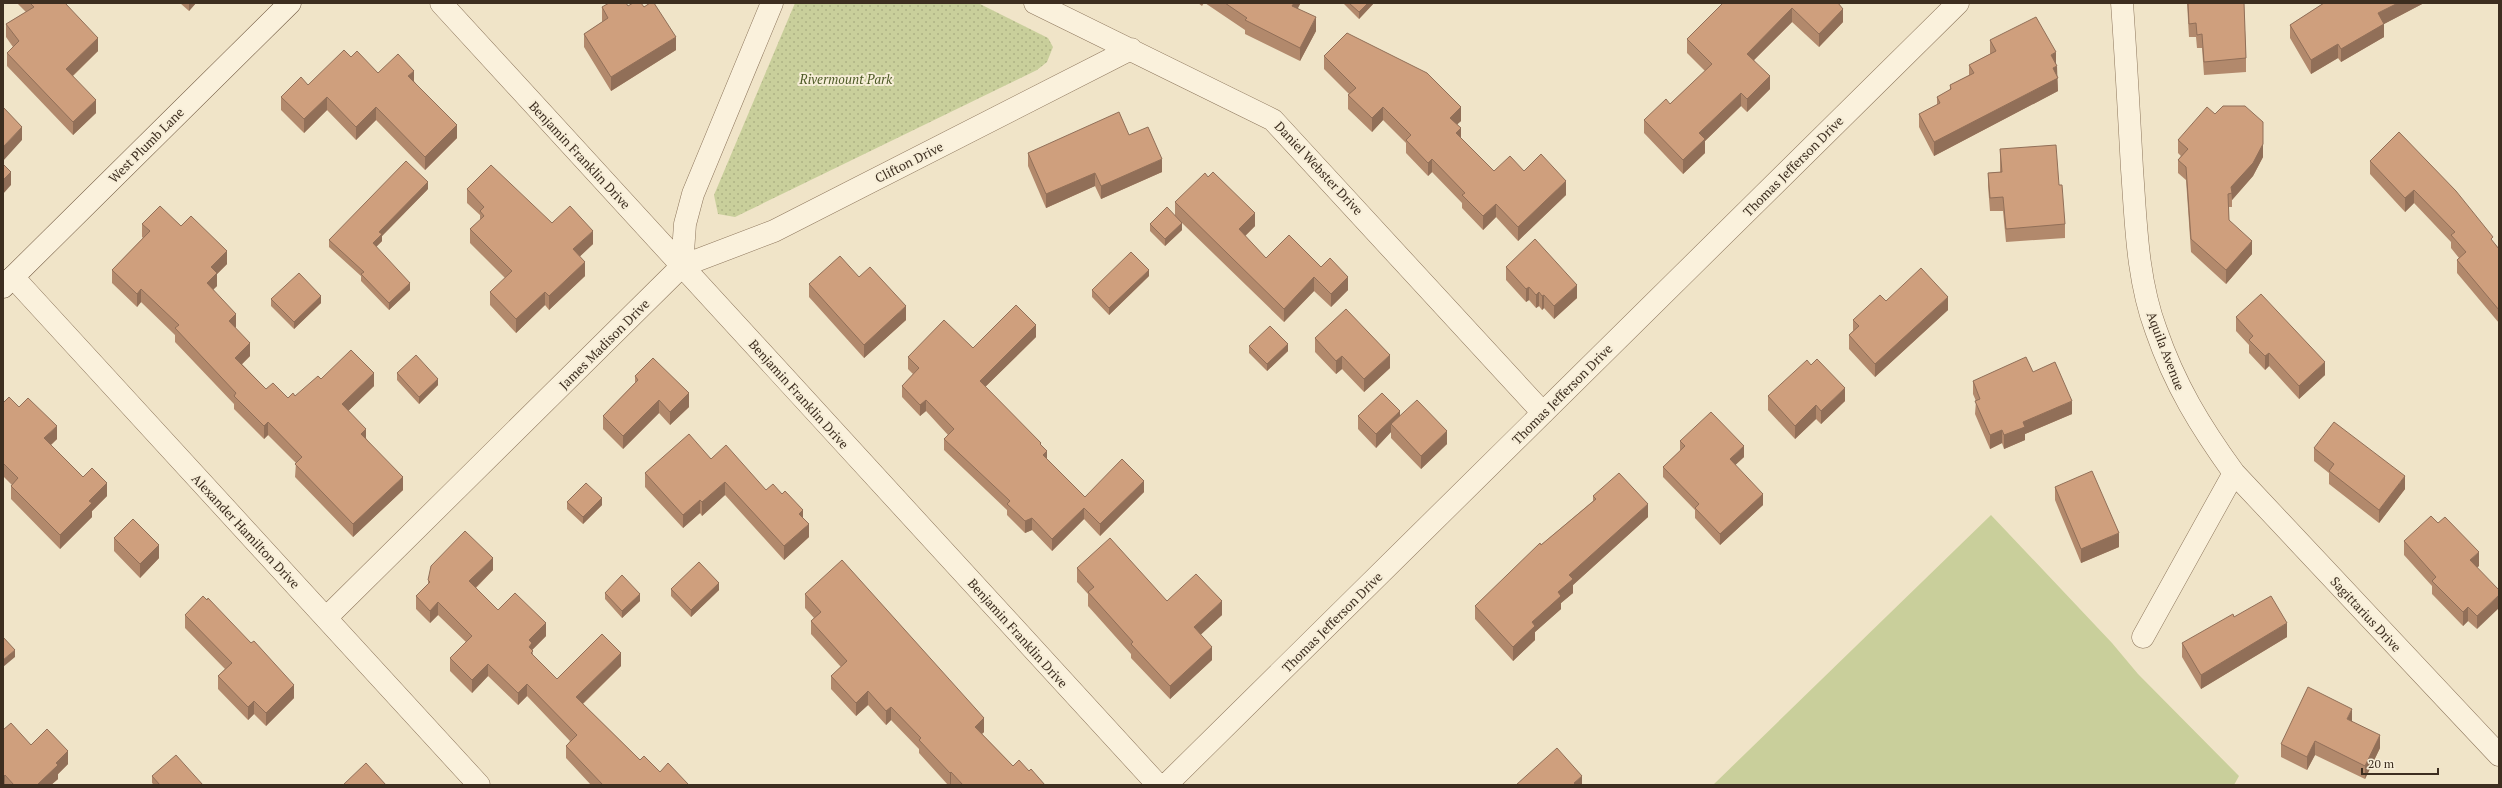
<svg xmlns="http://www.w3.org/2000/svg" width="2502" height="788" font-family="'PT Serif',serif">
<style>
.grass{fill:#c9cf9b}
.park{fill:url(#park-dots)}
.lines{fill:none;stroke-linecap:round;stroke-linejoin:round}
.minor-casing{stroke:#8d765c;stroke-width:23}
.secondary-casing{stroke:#6f573f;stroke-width:23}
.minor{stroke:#faf1dc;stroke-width:22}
.secondary{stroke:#faf1dc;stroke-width:22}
.wall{fill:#b2896c}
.shaded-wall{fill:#916f58}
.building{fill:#cf9f7d;stroke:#916f58}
.labels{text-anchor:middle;stroke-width:4;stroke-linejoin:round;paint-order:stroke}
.park-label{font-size:13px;font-style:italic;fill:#4d5a26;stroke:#f7eed8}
.street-label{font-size:13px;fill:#3d2e20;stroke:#f7eed8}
</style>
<defs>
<pattern id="park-dots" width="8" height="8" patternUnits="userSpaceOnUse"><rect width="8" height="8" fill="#c9cf9b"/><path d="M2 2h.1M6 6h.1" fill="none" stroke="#aeb285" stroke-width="1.8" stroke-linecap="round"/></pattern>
</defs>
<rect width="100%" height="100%" fill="#f0e4c8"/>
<path class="grass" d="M1991,515L2112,643L2138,674L2239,776L2234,785H1713Z"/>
<path class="park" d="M795,3H978L1048,38L1053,47L1047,62L1037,70L735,217L718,214L714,195Z"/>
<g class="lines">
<defs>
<path id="minor" d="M441,3L1158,785
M1035,3L1273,120L1543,413
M2122,3C2126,58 2129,114 2132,169C2136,223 2137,279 2156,330C2175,385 2200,426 2234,473L2499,755
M682,266L774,231L1131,49
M13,277L479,785
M326,618L682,266L685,224L693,194L772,3
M2143,637L2234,473
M1166,785L1958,3"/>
<path id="secondary" d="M3,287L290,3"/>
</defs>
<use href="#minor" class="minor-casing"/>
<use href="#secondary" class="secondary-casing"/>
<use href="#minor" class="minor"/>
<use href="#secondary" class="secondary"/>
</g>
<path class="wall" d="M17,3H65L98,51L73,76L96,113L73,135L7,66V53L13,47L6,37V24L26,12Z
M180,3H196L189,11Z
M1198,3H1204L1202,6Z
M1205,3H1300V4L1298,8L1316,31L1300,61L1245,34V30Z
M1343,3H1374L1359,19Z
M1723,3H1838L1843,22L1819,47L1792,22L1754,60L1770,89L1747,112L1741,106L1705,141V153L1683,174L1644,133V120L1670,104L1705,71L1687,53V39Z
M2187,3H2244L2246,58V72L2204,75L2202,48H2197L2196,37H2189Z
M2324,3H2424L2384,24V37L2341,62L2338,58L2311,74L2290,38V25Z
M628,6L644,7L676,50L611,91L584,47V34L602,22V7Z
M1990,40L2056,63L2058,91L1934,156L1919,127V114L1937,105V97L1950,90V85L1969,75V65L1990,54Z
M1324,56L1461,121L1457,124L1461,138L1494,171H1524L1566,195L1518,241L1496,217L1483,230L1462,208V203L1432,172L1428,176L1406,153V143L1383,120L1372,132L1348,109V95L1349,94L1324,69Z
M351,57L378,73L414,81L457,138L425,170L376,120L356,140L327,110L304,133L281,110V97L308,85Z
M1129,135L1162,172L1101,199L1095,186L1046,208L1028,166V153Z
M2178,140L2263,157L2253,176L2232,200V207H2229V220L2252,254L2226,284L2191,252L2186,180L2178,173V160L2181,156L2178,153Z
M2000,149L2059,185L2065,224V238L2006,242L2003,211H1990L1988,186V173L2000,172Z
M2370,161L2493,242L2499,249V323L2457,273V260L2459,258L2451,248V242L2414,203L2405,212L2370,174Z
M428,189L382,236V241L376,247L410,290L389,310L361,281V276L329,247V240Z
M467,189L552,223L593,244L579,257L585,276L549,310L545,305L516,333L490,305V292L505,278L470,243V229L480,220V215L467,203Z
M1175,202L1255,226L1245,236L1266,258L1321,267L1348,290L1331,307L1314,291L1284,322L1182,223V230L1165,246L1150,231V224L1175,215Z
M142,224L181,226L227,264L217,274V286L213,289L236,327L235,328L250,356L242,364L266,389L288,398L295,396L321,379L374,386L348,411L366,438L403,490L353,537L295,477L296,463L268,435L264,439L234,409V404L175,342V335L141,302L137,307L112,283V270L143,238L142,237Z
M1506,267L1577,298L1554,319L1544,308L1542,310L1539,306L1536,308L1529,300L1526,302L1506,280Z
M1149,276L1109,315L1092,297V290Z
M859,277L906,320L864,358L809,297V284Z
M271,299L321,303L294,329L271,306Z
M1886,301L1948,310L1875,377L1849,349V335L1853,331V320Z
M2236,317L2325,375L2299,399L2269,366L2265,370L2249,353V345L2236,331Z
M1036,337L985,387L1041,446L1047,459L1085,497L1144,492L1100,536L1084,519L1052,551L1032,530L1025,533L1007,515V510L944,450V439L948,435L926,411L920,416L902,397V386L913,374L908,369V357L973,348Z
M1315,338L1390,368L1364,392L1342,369L1336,374L1315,352Z
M1249,346L1288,351L1267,371L1249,353Z
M2033,372L2072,414L2025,434V440L2004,449L2002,443L1990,449L1975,414L1976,401L1973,394V381Z
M397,373L438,385L419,404L397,380Z
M635,376L689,407L670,425L659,413L623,449L603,429V416L635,383Z
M1768,396L1845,401L1821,424L1816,419L1795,439L1768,410Z
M3,403L19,407L57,439L51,445L83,477L107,496L92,511V517L60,549L11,499V486L12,485L3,476Z
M1358,416H1400L1447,444L1421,469L1391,438V432L1376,448L1358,429Z
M1680,441L1744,457L1735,465L1763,505L1720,545L1695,518V510L1663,477V467L1680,451Z
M2314,448L2405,489L2379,523L2329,484V473L2314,461Z
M711,459L766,490L803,518L809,537L784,560L725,495L702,516L700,513L683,528L645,487V473Z
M2055,487L2119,547L2081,563L2055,500Z
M1593,496L1648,517L1573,585V593L1561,603V609L1535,632V640L1513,661L1475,619V606L1541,545L1593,501Z
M567,502L602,505L583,524L567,509Z
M114,538L159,558L140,578L114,551Z
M2404,541L2479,566L2477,567V629L2468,621L2463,626L2432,594V586L2404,555Z
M1077,568L1167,601L1222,615L1200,635L1212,660L1170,699L1131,658V654L1088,606V594L1077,582Z
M493,570L476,588L498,610L546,636L532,650L533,655L557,679L621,666L583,704L640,760L660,772L688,785H591L566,758V746L570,741L527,696L518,705L488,676L472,693L450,671V658L466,642L438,615L430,623L416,609V596L428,584V580Z
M671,589L719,590L691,617L671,596Z
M605,593L640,601L622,618L605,599Z
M805,594L984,732L982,734L1013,766L1029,771L1045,785H948L919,753V749L891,720L886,725L868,705L856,716L831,689V676L841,667L811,634V621L814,618L805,608Z
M185,615L294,698L266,726L254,714L248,720L218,689V676L225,669L185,628Z
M2234,617L2287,637L2201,689L2182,657V643Z
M2352,721L2380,748L2365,779L2315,755L2307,770L2281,757V744Z
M3,730L31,745L68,764L58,774V779L51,785H3Z
M152,776L203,785H154L152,783Z"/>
<path class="shaded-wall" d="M189,3H196L189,11Z
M1294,3H1300V4L1292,19V6Z
M1368,3H1374L1359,19V12Z
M2398,3H2424L2384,24V37L2341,62V49L2378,13Z
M1792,8V22L1747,67V54Z
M1843,9V22L1819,47V34Z
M1316,17V31L1300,61V48Z
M676,37V50L611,91V77Z
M98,38V51L66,82V69Z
M2338,44V58L2311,74V60Z
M2056,52V66L2051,55Z
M2057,66L2058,91L1934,156V142Z
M414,71V84L408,76Z
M1770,76V89L1747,112V99Z
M1741,93V106L1705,141V153L1683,174V160L1699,133Z
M327,97V110L304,133V119Z
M96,100V113L73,135V122Z
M376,107V120L356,140V127Z
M1383,107V120L1372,132V118Z
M1461,107V121L1450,131V118Z
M457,125V138L425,170V157Z
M22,127V140L3,161V147Z
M1461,128V142L1456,133Z
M2263,144V157L2253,176L2232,200L2231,187Z
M1162,159V172L1101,199V186Z
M1432,159V172L1428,176V163Z
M11,172V185L3,194V180Z
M1095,173V186L1046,208V194Z
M1566,181V195L1518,241V227Z
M428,182V189L382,236V241L373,250V243L379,232Z
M2414,190V203L2405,212V198Z
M1496,204V217L1483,230V216Z
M1255,213V226L1239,242V229Z
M1182,223V230L1165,246V239Z
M593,231V244L573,263V249Z
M2252,241V254L2226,284V270Z
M227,251V264L217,274V286L207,296V283L211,267Z
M585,262V276L549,310V296Z
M1149,270V276L1109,315V308Z
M1314,277V291L1284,322V309Z
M1348,277V290L1331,307V294Z
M410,283V290L389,310V303Z
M1577,285V298L1554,319V306Z
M1529,287V300L1526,302V289Z
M141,289V302L137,307V294Z
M545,292V305L516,333V319Z
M1539,292V306L1536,308V295Z
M1544,295V308L1542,310V296Z
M321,296V303L294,329V322Z
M1948,297V310L1875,377V364Z
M906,306V320L864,358V345Z
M236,314V327L229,334V321Z
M1036,325V337L980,392V381Z
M250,343V356L235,371V358Z
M1288,344V351L1267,371V364Z
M2269,353V366L2265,370V356Z
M1390,355V368L1364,392V379Z
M1342,356V369L1336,374V361Z
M2325,362V375L2299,399V386Z
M374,373V386L342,417V404Z
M438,379V385L419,404V397Z
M1845,388V401L1821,424V411Z
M689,393V407L670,425V412Z
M659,400V413L623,449V436Z
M926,400V411L920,416V405Z
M2072,401V414L2025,434V440L2004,449V435L2023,422Z
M1816,405V419L1795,439V426Z
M1400,411V424H1391V432L1376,448V434Z
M268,422V435L264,439V426Z
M57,426V439L44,451V438Z
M366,429V442L361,434Z
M2002,430V443L1990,449V435Z
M1447,431V444L1421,469V456Z
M1744,446V457L1730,470V459Z
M1047,451V463L1043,455Z
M2405,476V489L2379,523V510Z
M403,477V490L353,537V524Z
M1144,481V492L1100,536V524Z
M725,482V495L702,516V502Z
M107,483V496L92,511V517L60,549V535L89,501Z
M1763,494V505L1720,545V534Z
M602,498V505L583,524V517Z
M700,500V513L683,528V515Z
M1648,504V517L1573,585V593L1561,603V609L1535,632V640L1513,661V647L1532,622L1558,592L1569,575Z
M1084,508V519L1052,551V539Z
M803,510V523L799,514Z
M1032,518V530L1025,533V521Z
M809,524V537L784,560V546Z
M2119,533V547L2081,563V549Z
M159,545V558L140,578V564Z
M2479,552V566L2470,573V560Z
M493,558V570L469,594V581Z
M719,583V590L691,617V610Z
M640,594V601L622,618V611Z
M2499,595V608L2477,629V616Z
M1222,601V615L1194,641V627Z
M438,602V615L430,623V611Z
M2468,607V621L2463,626V612Z
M546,623V636L532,650L533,663L529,659V640Z
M2287,623V637L2201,689V675Z
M1212,647V660L1170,699V686Z
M15,650V657L3,667V660Z
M621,653V666L576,710V697Z
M488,664V676L472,693V680Z
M527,684V696L518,705V693Z
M294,685V698L266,726V713Z
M868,691V705L856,716V703Z
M254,701V714L248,720V707Z
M891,707V720L886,725V711Z
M2352,709V722L2347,719Z
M984,718V732L975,740V727Z
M2380,735V748L2365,779V766Z
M2315,741V755L2307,770V757Z
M68,751V764L58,774V779L51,785H37L56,763Z
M951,772V785H950V773Z
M5,775V785H3V777Z
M1582,776V785H1574V783Z"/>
<path class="building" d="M30,3H65L98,38L66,69L96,100L73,122L7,53L19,41L6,24L34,7Z
M609,3H626L628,6L633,3H641L644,7L650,3H654L676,37L611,77L584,34L608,18L602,7Z
M1225,3H1294L1292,6L1316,17L1300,48L1245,20L1247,18Z
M1349,3H1368L1359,12Z
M1723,3H1838L1843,9L1819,34L1792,8L1747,54L1770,76L1747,99L1741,93L1699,133L1705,139L1683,160L1644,120L1666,99L1670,104L1712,64L1687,39Z
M2188,3H2244L2246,58L2204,62L2202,34L2197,35L2196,23L2189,24Z
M2324,3H2398L2378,13L2384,24L2341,49L2338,44L2311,60L2290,25Z
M2036,17L2056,52L2051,55L2057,66L2053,68L2058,78L1934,142L1919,114L1940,103L1937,97L1951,89L1950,85L1974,73L1969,65L1996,51L1990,40Z
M1347,33L1427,73L1461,107L1450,118L1461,128L1456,133L1494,171L1510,156L1524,171L1541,154L1566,181L1518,227L1496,204L1483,216L1462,195L1465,193L1432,159L1428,163L1406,140L1411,135L1383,107L1372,118L1348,95L1356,88L1324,56Z
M344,50L351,57L357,51L378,73L398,54L414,71L408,76L457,125L425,157L376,107L356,127L327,97L304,119L281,97L301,77L308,85Z
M2223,106H2245L2263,122V144L2253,163L2231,187L2232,193L2228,194L2229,220L2252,241L2226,270L2191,239L2186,167L2178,160L2188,149L2178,140L2207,107L2215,114Z
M3,107L22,127L3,147Z
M1119,112L1129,135L1148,127L1162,159L1101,186L1095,173L1046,194L1028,153Z
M2399,132L2456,191L2493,237L2491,239L2499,249V310L2457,260L2466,252L2451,235L2455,232L2414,190L2405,198L2370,161Z
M2056,145L2059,185H2062L2065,224L2006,229L2003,197L1990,198L1988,173L2002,172L2000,149Z
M406,161L428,182L379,232L382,234L373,243L410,283L389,303L361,274L364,272L329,240Z
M3,164L11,172L3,180Z
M491,165L552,223L570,206L593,231L573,249L585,262L549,296L545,292L516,319L490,292L512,271L470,229L484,216L480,211L484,207L467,189Z
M1213,172L1255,213L1239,229L1266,258L1289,235L1321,267L1330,258L1348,277L1331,294L1314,277L1284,309L1175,202L1205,173L1208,177Z
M160,206L181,226L191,216L227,251L211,267L217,273L207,283L236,314L229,321L250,343L235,358L266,389L273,383L288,398L293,393L295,396L318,376L321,379L351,350L374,373L342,404L366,429L361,434L403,477L353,524L295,464L302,457L268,422L264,426L234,396L236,393L175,328L179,325L141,289L137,294L112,270L150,231L142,224Z
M1167,207L1182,223L1165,239L1150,224Z
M1535,239L1577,285L1554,306L1544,295L1542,296L1539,292L1536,295L1529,287L1526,289L1506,267Z
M1131,252L1149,270L1109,308L1092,290Z
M840,256L859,277L870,267L906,306L864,345L809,284Z
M1921,268L1948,297L1875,364L1849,335L1859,326L1853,320L1880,295L1886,301Z
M299,273L321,296L294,322L271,299Z
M2261,294L2325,362L2299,386L2269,353L2265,356L2249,340L2253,336L2236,317Z
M1016,305L1036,325L980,381L1041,443L1040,444L1047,451L1043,455L1085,497L1122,459L1144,481L1100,524L1084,508L1052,539L1032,518L1025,521L1007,504L1010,501L944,439L954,429L926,400L920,405L902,386L919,368L908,357L944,320L973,348Z
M1346,309L1390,355L1364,379L1342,356L1336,361L1315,338Z
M1270,326L1288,344L1267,364L1249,346Z
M416,355L438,379L419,397L397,373Z
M2026,357L2033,372L2055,362L2072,401L2023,422L2025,427L2004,435L2002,430L1990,435L1975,401L1980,399L1973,381Z
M653,358L689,393L670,412L659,400L623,436L603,416L638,380L635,376Z
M1817,359L1845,388L1821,411L1816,405L1795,426L1768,396L1807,360L1811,365Z
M1382,393L1400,411L1376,434L1358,416Z
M9,397L19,407L28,398L57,426L44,438L83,477L92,468L107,483L89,501L92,503L60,535L11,486L18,478L3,463V403Z
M1417,400L1447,431L1421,456L1391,424Z
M1711,412L1744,446L1730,459L1763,494L1720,534L1695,508L1699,504L1663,467L1685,446L1680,441Z
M2334,422L2405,476L2379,510L2329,471L2334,464L2314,448Z
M689,434L711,459L726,445L766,490L773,484L782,494L785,491L803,510L799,514L809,524L784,546L725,482L702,502L700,500L683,515L645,473Z
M2092,471L2119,533L2081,549L2055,487Z
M1619,473L1648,504L1569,575L1573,579L1558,592L1561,596L1532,622L1535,626L1513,647L1475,606L1540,543L1541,545L1596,499L1593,496Z
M586,483L602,498L583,517L567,502Z
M2431,516L2438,523L2445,517L2479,552L2470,560L2499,590V595L2477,616L2468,607L2463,612L2432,581L2436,577L2404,541Z
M133,519L159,545L140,564L114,538Z
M465,531L493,558L469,581L498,610L515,593L546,623L529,640L532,643L529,647L533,651L531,653L557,679L602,634L621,653L576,697L640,760L644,756L660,772L668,763L688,784L687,785H603L566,746L577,735L527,684L518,693L488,664L472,680L450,658L472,636L438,602L430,611L416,596L430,582L428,580L431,566Z
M1110,538L1167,601L1196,574L1222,601L1194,627L1212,647L1170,686L1131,644L1133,642L1088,592L1094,587L1077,568Z
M842,560L984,718L975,727L1013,766L1019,760L1029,771L1031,769L1045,785H963L951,772L950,773L919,740L921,738L891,707L886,711L868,691L856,703L831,676L847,661L811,621L821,612L805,594Z
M699,562L719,583L691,610L671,589Z
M622,575L640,594L622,611L605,593Z
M203,596L207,600L208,598L251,643L254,641L294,685L266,713L254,701L248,707L218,676L232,663L185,615Z
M2271,596L2287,623L2201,675L2182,643L2233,614L2234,617Z
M3,637L15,650L3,660Z
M2308,687L2352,709L2347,719L2380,735L2365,766L2315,741L2307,757L2281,744Z
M11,723L31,745L47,729L68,751L56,763L58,765L37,785H14L5,775L3,777V730Z
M1557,748L1582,776L1574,783L1576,785H1516Z
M176,755L203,785H160L152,776Z
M366,763L386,785H343Z"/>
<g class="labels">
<g class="park-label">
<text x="846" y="84">Rivermount Park</text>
</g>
<g class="street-label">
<text transform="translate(146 145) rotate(-45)" y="5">West Plumb Lane</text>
<text transform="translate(580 155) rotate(47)" y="5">Benjamin Franklin Drive</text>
<text transform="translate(909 162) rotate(-27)" y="5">Clifton Drive</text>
<text transform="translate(1793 166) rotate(-45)" y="5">Thomas Jefferson Drive</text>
<text transform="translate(1319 168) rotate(47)" y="5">Daniel Webster Drive</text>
<text transform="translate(604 344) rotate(-45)" y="5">James Madison Drive</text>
<text transform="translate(2166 351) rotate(69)" y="5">Aquila Avenue</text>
<text transform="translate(799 394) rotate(48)" y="5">Benjamin Franklin Drive</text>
<text transform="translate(1562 394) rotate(-45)" y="5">Thomas Jefferson Drive</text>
<text transform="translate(246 531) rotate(47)" y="5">Alexander Hamilton Drive</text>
<text transform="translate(2366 614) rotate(47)" y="5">Sagittarius Drive</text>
<text transform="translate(1332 622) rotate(-45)" y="5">Thomas Jefferson Drive</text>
<text transform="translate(1018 633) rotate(48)" y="5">Benjamin Franklin Drive</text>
</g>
</g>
<rect width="2502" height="788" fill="none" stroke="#3d2e20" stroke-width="8"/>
<path d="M2362 768v6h76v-6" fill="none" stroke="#3d2e20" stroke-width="2"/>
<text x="2368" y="768" font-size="12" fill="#3d2e20" stroke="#f7eed8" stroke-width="3" paint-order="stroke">20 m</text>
</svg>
